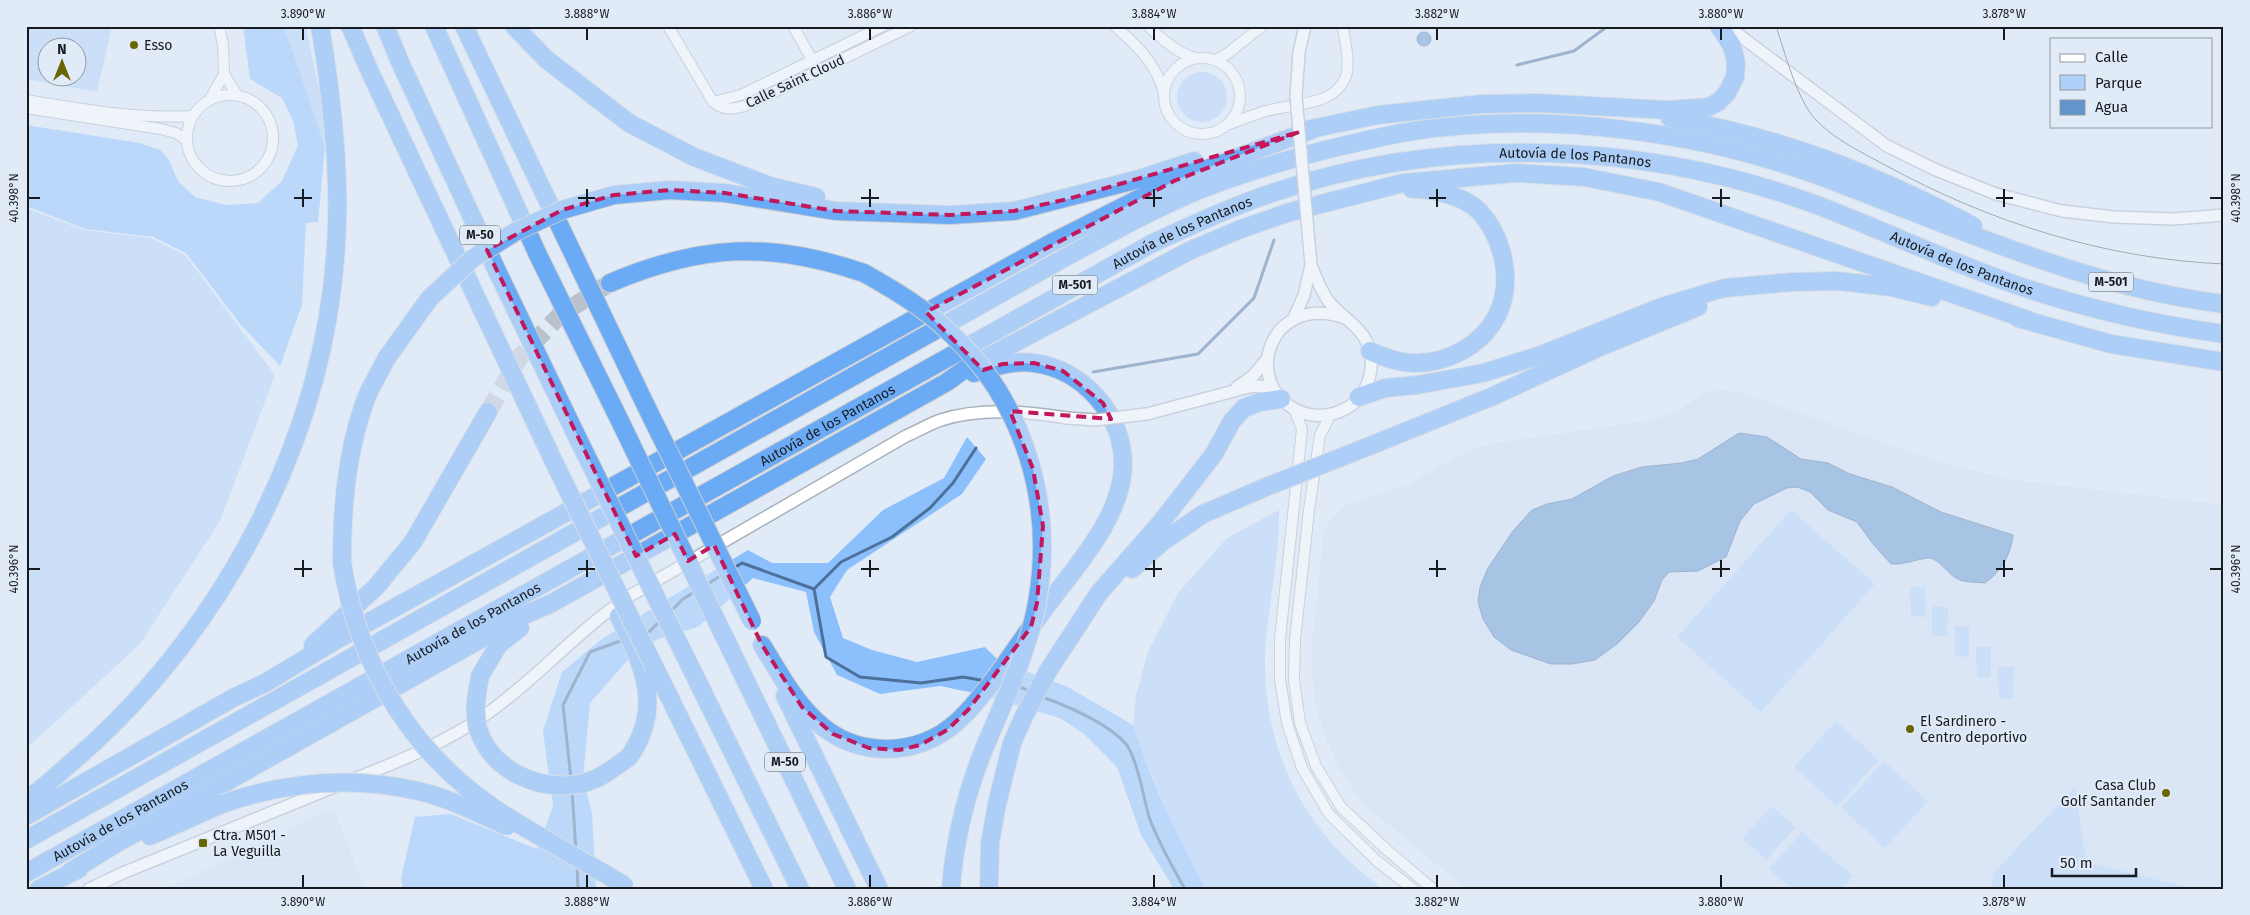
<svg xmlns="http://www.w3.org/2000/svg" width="2250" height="915" font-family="'Fira Sans',sans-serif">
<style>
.built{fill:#d1e0f2}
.green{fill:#afd0f8;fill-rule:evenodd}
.forest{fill:#8cc0fd}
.water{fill:#6294ce;stroke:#4c709a}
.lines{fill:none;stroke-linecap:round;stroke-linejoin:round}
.stream{stroke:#4c709a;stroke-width:3}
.motorway-tunnel{stroke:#b9c1cc;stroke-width:18;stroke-dasharray:18 9;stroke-linecap:butt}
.minor-casing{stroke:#a8b2bd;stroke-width:12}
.tertiary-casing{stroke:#a8b2bd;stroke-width:14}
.motorway-casing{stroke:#cccdce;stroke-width:20}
.minor{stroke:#fff;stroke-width:10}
.tertiary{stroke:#fff;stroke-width:11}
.motorway{stroke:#6babf6;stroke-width:18}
.tram{stroke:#52585f;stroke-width:1}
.tertiary-bridge-casing{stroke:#a8b2bd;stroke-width:14;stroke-linecap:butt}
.motorway-bridge-casing{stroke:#cccdce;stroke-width:20;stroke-linecap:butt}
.tertiary-bridge{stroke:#fff;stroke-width:11}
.motorway-bridge{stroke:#6babf6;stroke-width:18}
.marked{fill:none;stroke:#c2185b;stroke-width:4;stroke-dasharray:10 6;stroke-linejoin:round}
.ticks{fill:none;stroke:#171b1f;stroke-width:2}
.poi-dot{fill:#686701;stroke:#e1ebf7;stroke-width:2}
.labels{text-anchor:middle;stroke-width:4;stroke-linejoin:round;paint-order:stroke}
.shield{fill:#e1ebf7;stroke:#545960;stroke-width:1}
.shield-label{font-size:12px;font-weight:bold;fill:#171b1f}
.poi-label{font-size:14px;fill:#171b1f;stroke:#e1ebf7;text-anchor:start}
.street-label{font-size:14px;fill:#171b1f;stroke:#e1ebf7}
.neatline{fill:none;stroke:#171b1f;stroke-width:2}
.ticks-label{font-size:12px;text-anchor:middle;fill:#171b1f}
</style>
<rect width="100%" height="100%" fill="#e1ebf7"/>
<path class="built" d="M1720,390L1742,393L1952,466L2016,480L2224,505V889H1467L1363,804L1340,771L1324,735L1314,697L1311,652L1324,531L1331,519L1347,504L1404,486L1468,451L1495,443L1653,420L1677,411L1703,394Z
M334,808L365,889H164Z"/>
<path class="green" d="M26,26H112L97,92L26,79ZM48,48H78V78H48Z
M284,26H306L322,104L325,147Z
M1177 97a25 25 0 1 1 50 0a25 25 0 1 1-50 0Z
M26,208L84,230L151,238L186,256L275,375L220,521L140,644L26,749Z
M1279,510C1280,553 1270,596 1266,639C1259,718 1286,800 1344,856C1356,868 1369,878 1382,889H1206L1179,841L1142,752L1133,725L1136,695L1148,652L1178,593L1227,538Z
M1791,510L1875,584L1761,712L1677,637Z
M1910,587H1925L1926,617L1911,616Z
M1932,606L1948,607L1947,636H1932Z
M1955,626H1969V657L1955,656Z
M1976,647H1991V677H1977Z
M1998,667H2014L2013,698H1999Z
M1836,721L1879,760L1837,806L1794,767Z
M1884,761L1928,801L1885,848L1841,808Z
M2075,787L2086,862L2195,889H1991L1994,872Z
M1772,806L1796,827L1766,860L1742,838Z
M1802,832L1853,876L1842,889H1792L1769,869Z"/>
<path class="forest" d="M243,26H284L325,147L318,222L306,223L302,305L280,366L241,325L186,253L153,237L85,229L26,206V125L140,143L160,150L168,158L178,181L195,197L226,205L258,203L282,181L298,145L293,120L282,98L250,79Z
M967,437L986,459L962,494L847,570L830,597L843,638L872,650L917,662L985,647L999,661L1068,687L1133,725C1151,782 1177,836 1206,889H1174L1141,835L1117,767L1084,734L1060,718L974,693L940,686L880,694L837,675L814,632L806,592L753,578L698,627L656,640L626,662L590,703L583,778L592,813L596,889H403L401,878L415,817L451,814L537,849L553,806L543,731L562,672L602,639L748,550L772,563H828L883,510L944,478Z"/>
<path class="water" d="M1417 39a7 7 0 1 1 14 0a7 7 0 1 1-14 0Z
M1739,433L1767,437L1801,459L1828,463L1850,474L1892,487L1941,512L2013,535C2011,555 2001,572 1985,583C1977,582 1965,583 1958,579C1947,574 1942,561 1930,558C1924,557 1905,565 1891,564L1873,544L1857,522L1828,510L1810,492L1797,487L1787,488L1754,504L1740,521L1726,557L1698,571L1669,572L1662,580L1654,601L1639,622L1617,644L1595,660L1572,664H1551L1511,650L1494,637L1483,619L1478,602L1480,587L1488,568L1513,531L1532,510L1547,504L1572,499L1613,476L1642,467L1682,463L1698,459Z"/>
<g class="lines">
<path class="stream" d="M1517,65L1574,51L1608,26
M1093,372L1198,354L1254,298L1274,240
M732,569L742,563L814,589L841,562L892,537L930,508L953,483L976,448
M706,585L722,575
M814,589L826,657L860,677L921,683L963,677L986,681
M670,612L683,599L696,591
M643,634L650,631L660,621
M1017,686L1030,691
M1040,696C1067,706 1107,722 1126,744C1137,758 1144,799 1149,817C1158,842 1172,866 1185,889
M571,779L563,705L590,652L623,640
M572,790L576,851
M577,865L578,889"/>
<path class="motorway-tunnel" d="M488,412L520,357L560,315L610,283"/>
<defs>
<path id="minor" d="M219,26L223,44L224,74L237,95
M668,26L713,102C724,111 732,109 745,106L911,26
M793,26L816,67
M1115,26C1136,45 1155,62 1163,90
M1148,26C1163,40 1175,51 1194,58
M1164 96a38 38 0 1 1 76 0a38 38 0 1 1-76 0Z
M1216,60L1227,54L1262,26
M187 138a43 43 0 1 1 86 0a43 43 0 1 1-86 0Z
M210,99L224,74
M26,100C81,109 136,119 192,116
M713,102L741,95L883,26
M26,108L161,129L176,133L186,140
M1229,124C1241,120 1253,115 1266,111C1293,103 1339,107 1347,72C1350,57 1344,41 1343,26
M1294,409L1302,429L1280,639V679L1287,723L1302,768L1329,814L1377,861L1413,889
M1331,414L1320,435L1309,510L1295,640L1294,680L1300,723L1316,766L1341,807L1387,850L1433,889"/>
<path id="tertiary" d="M1727,26L1887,146L1936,170L1996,194L2062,211L2114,217L2173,219L2224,215
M1296,96L1299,52L1305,26
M1311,265C1316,278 1321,291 1329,302C1340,315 1355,323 1364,337C1379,360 1370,396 1345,409C1331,416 1316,418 1301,412C1239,387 1268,291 1345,318
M1294,318L1304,295L1311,265
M1237,387L1253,376L1267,359
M1147,414L1249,387L1261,386L1275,392
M352,780C397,762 445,743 485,715C523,689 555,655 590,626C603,614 618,604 633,594L906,436C918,431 929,424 941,420C982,407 1026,412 1067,418
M89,889L125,872L334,787"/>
<g id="motorway">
<path d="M350,26L371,74L553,460"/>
<path d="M385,26L400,62L498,273L579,441"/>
<path d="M434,26L538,255L619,419"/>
<path d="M464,26L646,406"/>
<path d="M514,26L547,60L629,123L694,157L770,186L816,197"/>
<path d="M1670,118C1781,137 1873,173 1973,226"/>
<path d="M1301,131L1378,115L1481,104L1537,103L1667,110L1709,107L1718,102L1727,93L1735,77L1736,63L1732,46L1719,26"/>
<path d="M614,195L670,190L725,193L836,211L950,215L1014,211L1139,179L1194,161"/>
<path d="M610,283C702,244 770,241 864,273"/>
<path d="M2018,318L2111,344L2224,362"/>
<path d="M1370,351C1381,356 1391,360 1403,362C1445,368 1492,343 1503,299C1510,270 1500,233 1479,211C1465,196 1432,189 1412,189"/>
<path d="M1359,397L1385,388L1417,385L1483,373L1538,356L1664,306L1724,288L1793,282L1837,281L1891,287L1932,297"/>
<path d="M1362,449L1491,397L1600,347L1698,307"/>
<path d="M342,563C342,509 346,456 364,404C369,388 379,374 386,359"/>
<path d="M1132,569L1162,542L1203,514L1266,487"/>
<path d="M619,616C643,665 664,707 629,757"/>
<path d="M723,634L847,889"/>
<path d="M313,645L376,587L413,542L488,412"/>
<path d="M762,645C778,671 793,699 815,720C855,759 918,758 958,721C990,691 1016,646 1043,611C1072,570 1123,518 1123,464C1123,415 1083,369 1034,363C1013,360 994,367 974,373"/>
<path d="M684,654L800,889"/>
<path d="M654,666L764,889"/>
<path d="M480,676L499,644L520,628"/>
<path d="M785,696L879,889"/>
<path d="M26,800C46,787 62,770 80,755C230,623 332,424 337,223C339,157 331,91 320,26"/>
<path d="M26,816L233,698L265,683L333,642L1051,243L1174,181L1311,130"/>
<path d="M150,836L222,804"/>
<path d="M26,840L1066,257C1111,233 1155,208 1202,189C1236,175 1271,165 1306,155C1341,146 1377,137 1413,131C1548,111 1698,131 1825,178C1956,227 2084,287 2224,304"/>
<path d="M70,872L112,846L520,617L552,603L947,382L965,369L1191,250L1241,229L1290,212L1403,183L1516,173L1584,177L1659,192L2028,320"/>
<path id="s1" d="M26,873L1151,244C1192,225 1233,206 1275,192C1447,134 1645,142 1814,204C1886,231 1955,265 2028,289C2092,310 2157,325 2224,334"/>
<path d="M39,889L79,869"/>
<path d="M951,889C954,843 964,802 980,759"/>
<path d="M989,889L990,843L997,804L1012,743L1024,716L1048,671L1099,593L1162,521L1214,454L1232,421L1244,408L1260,402L1281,399"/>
</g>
</defs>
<use href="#minor" class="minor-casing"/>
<use href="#tertiary" class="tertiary-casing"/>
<use href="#motorway" class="motorway-casing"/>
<use href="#minor" class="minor"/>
<use href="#tertiary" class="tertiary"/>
<use href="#motorway" class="motorway"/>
<path class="tram" d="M1776,26C1785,53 1797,100 1816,120C1834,139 1861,152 1885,165C1989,222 2105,259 2224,264"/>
<defs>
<path id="tertiary-bridge" d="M1296,96L1311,265
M1067,418L1095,420L1147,414"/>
<path id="motorway-bridge" d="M864,273C894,290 923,307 948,331C1024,400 1055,503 1037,603C1027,657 1000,708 980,759
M386,359L429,299L472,259L515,232L562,210L614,195
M646,406L752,621
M619,419L723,634
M579,441L684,654
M553,460L654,666
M1266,487L1362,449
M342,563C359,669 415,759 506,816C544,840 585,862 624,885
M480,676C477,693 473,711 478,729C492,771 538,791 579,784C598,781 614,768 629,757
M222,804C285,782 352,776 418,791C449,798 478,813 507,826"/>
</defs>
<use href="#tertiary-bridge" class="tertiary-bridge-casing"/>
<use href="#motorway-bridge" class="motorway-bridge-casing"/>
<use href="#tertiary-bridge" class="tertiary-bridge"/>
<use href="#motorway-bridge" class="motorway-bridge"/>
</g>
<path d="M0 0H2250V915H0ZM1299,132L1174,181L926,312L983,370L1003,364L1034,363L1063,371L1103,403L1111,419L1010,411L1033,469L1043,526L1037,603L1031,627L968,710L947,730L920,745L899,750L869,748L833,734L802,707L762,645L714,545L688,561L675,534L636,556L487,250L562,210L614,195L670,190L725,193L836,211L950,215L1014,211L1068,199Z" fill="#e1ebf7" fill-opacity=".55" fill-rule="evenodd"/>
<path class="marked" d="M1299,132L1174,181L926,312L983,370L1003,364L1034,363L1063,371L1103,403L1111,419L1010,411L1033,469L1043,526L1037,603L1031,627L968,710L947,730L920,745L899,750L869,748L833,734L802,707L762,645L714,545L688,561L675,534L636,556L487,250L562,210L614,195L670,190L725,193L836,211L950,215L1014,211L1068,199Z"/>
<path class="ticks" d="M303,28V40M587,28V40M870,28V40M1154,28V40M1437,28V40M1721,28V40M2004,28V40M303,189V207M587,189V207M870,189V207M1154,189V207M1437,189V207M1721,189V207M2004,189V207M28,198H40M294,198H312M578,198H595M861,198H879M1145,198H1162M1429,198H1446M1712,198H1730M1996,198H2013M2210,198H2222M303,560V577M587,560V577M870,560V577M1154,560V577M1437,560V577M1721,560V577M2004,560V577M28,569H40M294,569H312M578,569H595M861,569H879M1145,569H1162M1429,569H1446M1712,569H1730M1996,569H2013M2210,569H2222M303,875V888M587,875V888M870,875V888M1154,875V888M1437,875V888M1721,875V888M2004,875V888"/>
<g class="poi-dot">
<circle cx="134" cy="45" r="5"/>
<circle cx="1910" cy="729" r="5"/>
<circle cx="2166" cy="793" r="5"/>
<rect x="198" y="838" width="10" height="10" rx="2.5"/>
</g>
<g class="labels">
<g class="shield">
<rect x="460" y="225.5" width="40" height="19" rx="4"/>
<rect x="2088.5" y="272.5" width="45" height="19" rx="4"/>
<rect x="1052.5" y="275.5" width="45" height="19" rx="4"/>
<rect x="765" y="752.5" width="40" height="19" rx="4"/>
</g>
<g class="shield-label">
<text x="480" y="239">M-50</text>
<text x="2111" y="286">M-501</text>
<text x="1075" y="289">M-501</text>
<text x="785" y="766">M-50</text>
</g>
<g class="poi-label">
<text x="144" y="50">Esso</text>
<text x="1920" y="726">El Sardinero -<tspan x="1920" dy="16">Centro deportivo</tspan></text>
<text x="2156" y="790" text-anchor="end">Casa Club<tspan x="2156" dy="16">Golf Santander</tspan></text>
<text x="213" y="840">Ctra. M501 -<tspan x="213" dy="16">La Veguilla</tspan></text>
</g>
<g class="street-label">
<text transform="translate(795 81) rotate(-25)" y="5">Calle Saint Cloud</text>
<text dy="5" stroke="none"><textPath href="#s1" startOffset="1728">Autovía de los Pantanos</textPath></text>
<text dy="5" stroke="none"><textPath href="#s1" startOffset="1322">Autovía de los Pantanos</textPath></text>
<text dy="5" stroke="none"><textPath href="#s1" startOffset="2132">Autovía de los Pantanos</textPath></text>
<text dy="5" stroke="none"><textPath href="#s1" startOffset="918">Autovía de los Pantanos</textPath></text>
<text dy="5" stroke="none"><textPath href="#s1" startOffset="512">Autovía de los Pantanos</textPath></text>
<text dy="5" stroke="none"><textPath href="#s1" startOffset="108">Autovía de los Pantanos</textPath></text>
</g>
</g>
<rect width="2250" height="915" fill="none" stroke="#e1ebf7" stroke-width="55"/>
<rect x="2050" y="38" width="162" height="90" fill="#e1ebf7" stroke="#9098a1"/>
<rect x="2060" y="54" width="25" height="8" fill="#ffffff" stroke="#9098a1"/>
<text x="2095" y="62" font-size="15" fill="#171b1f">Calle</text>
<rect x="2060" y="75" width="25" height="15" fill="#afd0f8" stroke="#9098a1"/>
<text x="2095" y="88" font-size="15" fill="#171b1f">Parque</text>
<rect x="2060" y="100" width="25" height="15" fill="#6294ce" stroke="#9098a1"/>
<text x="2095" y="112" font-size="15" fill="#171b1f">Agua</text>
<g transform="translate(62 62)"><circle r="24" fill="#e1ebf7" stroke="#9098a1"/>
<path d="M0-4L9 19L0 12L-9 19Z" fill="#686701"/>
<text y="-8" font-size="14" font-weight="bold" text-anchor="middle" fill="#171b1f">N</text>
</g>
<path d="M2052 868v8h84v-8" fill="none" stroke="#171b1f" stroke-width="2.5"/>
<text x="2060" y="868" font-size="15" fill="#171b1f" stroke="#e1ebf7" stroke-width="4" paint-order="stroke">50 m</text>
<rect x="28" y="28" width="2194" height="860" class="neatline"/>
<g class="ticks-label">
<text x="303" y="18">3.890°W</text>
<text x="587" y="18">3.888°W</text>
<text x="870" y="18">3.886°W</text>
<text x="1154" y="18">3.884°W</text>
<text x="1437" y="18">3.882°W</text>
<text x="1721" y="18">3.880°W</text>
<text x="2004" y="18">3.878°W</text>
<text transform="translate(14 198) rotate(-90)" y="4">40.398°N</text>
<text transform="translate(2236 198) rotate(-90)" y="4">40.398°N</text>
<text transform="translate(14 569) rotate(-90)" y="4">40.396°N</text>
<text transform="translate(2236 569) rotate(-90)" y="4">40.396°N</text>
<text x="303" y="906">3.890°W</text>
<text x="587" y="906">3.888°W</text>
<text x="870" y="906">3.886°W</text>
<text x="1154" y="906">3.884°W</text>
<text x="1437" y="906">3.882°W</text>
<text x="1721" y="906">3.880°W</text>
<text x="2004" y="906">3.878°W</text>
</g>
</svg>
